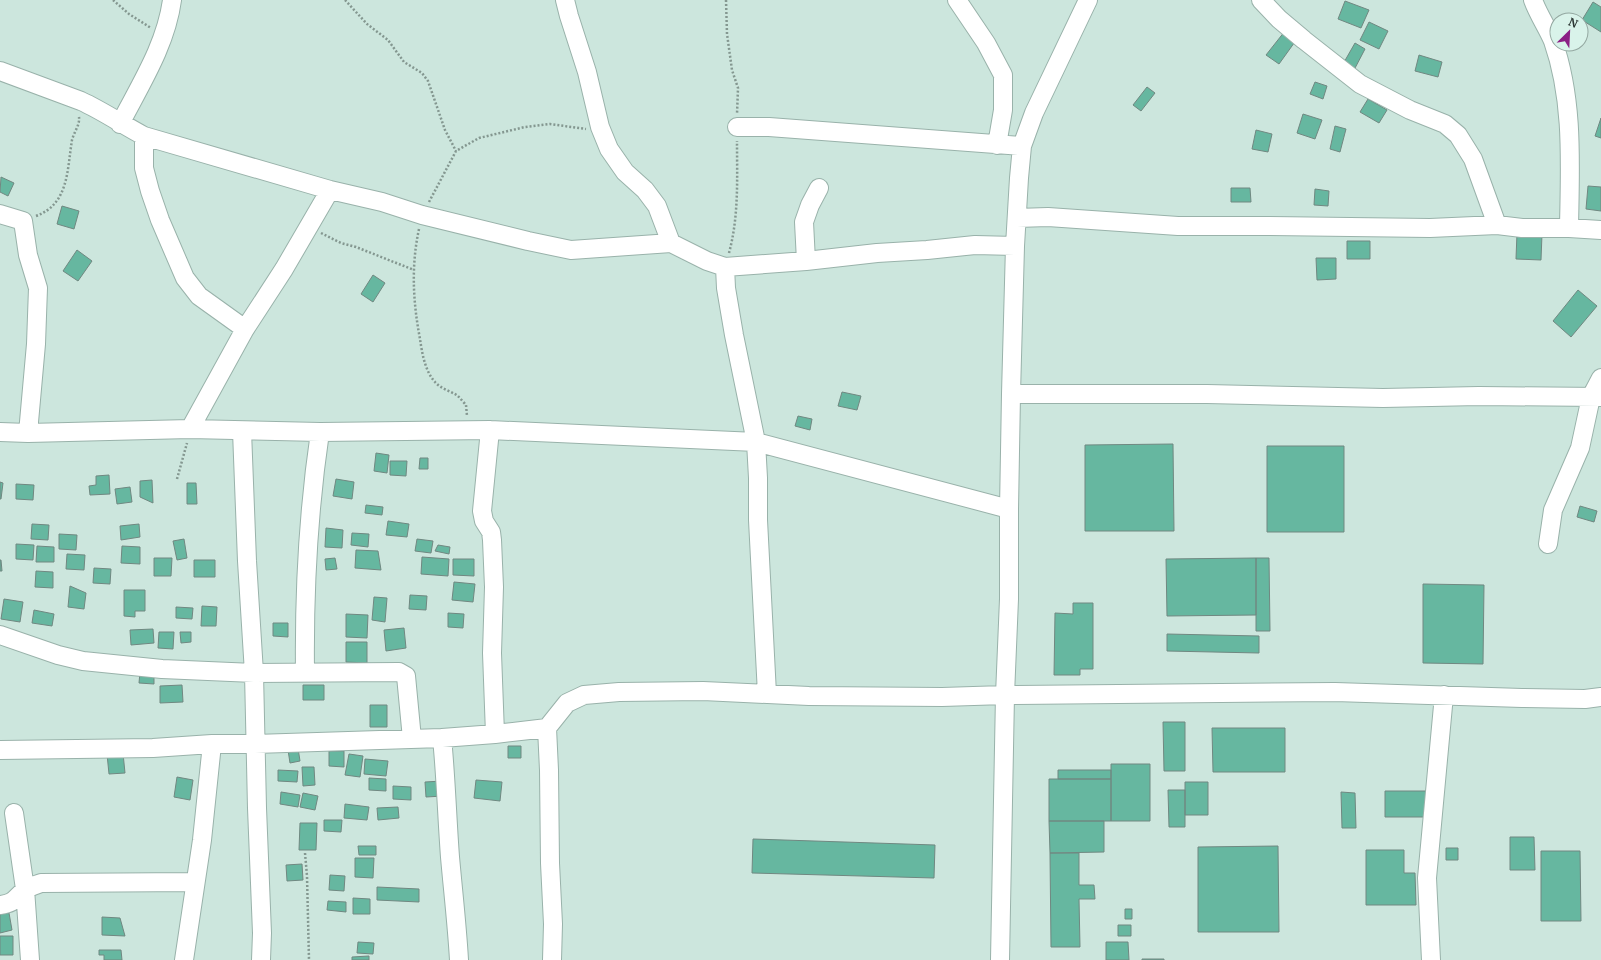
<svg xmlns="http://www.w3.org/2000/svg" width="1601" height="960" font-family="Merriweather,serif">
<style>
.building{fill:#66b7a0;stroke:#708881}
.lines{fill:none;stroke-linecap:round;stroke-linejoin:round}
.minor-casing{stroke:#99b2aa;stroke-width:20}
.path{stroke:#849790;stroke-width:2.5;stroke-dasharray:2 2;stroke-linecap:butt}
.minor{stroke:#fff;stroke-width:18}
</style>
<rect width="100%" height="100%" fill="#cce6dd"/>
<path class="building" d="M1345,1L1369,10L1361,28L1338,19Z
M1593,2L1601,7V32L1582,20Z
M1369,22L1388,31L1379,49L1360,40Z
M1285,31L1297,39L1279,64L1266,55Z
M1355,43L1365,49L1354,70L1343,64Z
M1419,55L1442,62L1438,77L1415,71Z
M1315,82L1327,86L1323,99L1310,94Z
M1147,87L1155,93L1141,111L1133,105Z
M1368,99L1387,110L1379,123L1360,112Z
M1303,114L1322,120L1315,139L1297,133Z
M1601,118V138L1595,136Z
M1335,126L1346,129L1340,152L1330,149Z
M1256,130L1272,134L1268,152L1252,149Z
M1,177L14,183L8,196L0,192Z
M1588,186L1601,187V211L1586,209Z
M1231,188H1250L1251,202H1231Z
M1315,189L1329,191L1328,206L1314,205Z
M62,206L79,211L74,229L57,224Z
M1517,233L1542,234L1541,260L1516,259Z
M1347,241H1370V259H1347Z
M77,250L92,261L78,281L63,271Z
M1316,258H1336V279L1317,280Z
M373,275L385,283L373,302L361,294Z
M1578,290L1597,306L1571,337L1553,321Z
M842,392L861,396L857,410L838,406Z
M798,416L812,419L810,430L795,426Z
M1173,444L1174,531H1085V445Z
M1267,446H1344V532H1267Z
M376,453L389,455L387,473L374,471Z
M420,458H428V469H419Z
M390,461H407L406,476L390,475Z
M109,475L110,494L90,495L89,486L96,485V476Z
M336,479L354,482L352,499L333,496Z
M152,480L153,503L140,497V481Z
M0,482L3,483L1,499H0Z
M187,483H196L197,504H187Z
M16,484L34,485L33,500L16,499Z
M130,487L132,502L117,504L115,489Z
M366,505L383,507L382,515L365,513Z
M1580,506L1597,511L1594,522L1577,517Z
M388,521L409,524L407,537L386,535Z
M32,524L49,525L48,540L31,539Z
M139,524L140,537L121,540L120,526Z
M326,528L343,530L342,548L325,547Z
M352,533L369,534L368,547L351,545Z
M59,534L77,535L76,550L59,549Z
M184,539L187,558L177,560L173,541Z
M417,539L433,541L431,553L415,551Z
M16,544L34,545L33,560L16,559Z
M438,545L450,547L449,554L435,551Z
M37,546L54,547V562H36Z
M122,546L140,547V564L121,563Z
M356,550L378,551L381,570L355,568Z
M67,554L85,555L84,570L66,569Z
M422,557L449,559L448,576L421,574Z
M154,558H172L171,576H154Z
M335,558L337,569L326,570L325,559Z
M1256,558H1269L1270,631H1256Z
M1256,558V615L1167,616L1166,559Z
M453,559H474V576L453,575Z
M0,560H1L2,571H0Z
M194,560H215V577H194Z
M94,568L111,569L110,584L93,583Z
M36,571L53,572V588L35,587Z
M454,582L475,584L473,602L452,600Z
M1423,584L1484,585L1483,664L1423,663Z
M70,586L86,593L84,609L68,607Z
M124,590H145V611H135V617L124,616Z
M410,595L427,596L426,610L409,609Z
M374,597L387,598L385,622L372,620Z
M4,599L23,602L20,622L1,619Z
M1073,603H1093V669H1080V675H1054L1055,613L1073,614Z
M202,606L217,607L216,626H201Z
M176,607L193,608L192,619L176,618Z
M34,610L54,614L52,626L32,623Z
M448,613L464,614L463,628L448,627Z
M346,614L368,615L367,638L346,637Z
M273,623H288V637L273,636Z
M404,628L406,648L386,651L384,630Z
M153,629L154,643L131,645L130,630Z
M159,632H174L173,649L158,648Z
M180,632H191V642L181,643Z
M1167,634L1259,636V653L1167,651Z
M346,642H367V663L346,662Z
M140,672L154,673V684L139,683Z
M182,685L183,702L160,703V686Z
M303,685H324V700H303Z
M370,705H387V727H370Z
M1163,722H1185V771H1164Z
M1212,728H1285V772H1213Z
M508,746H521V758H508Z
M298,748L300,761L290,763L288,750Z
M329,751H344V767L329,766Z
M123,753L125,773L109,774L107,754Z
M349,754L363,756L360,777L345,775Z
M365,759L388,761L386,776L364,774Z
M1111,764H1150V821H1111Z
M302,767H314L315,785L303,786Z
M278,770L298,771L297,782L278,781Z
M1058,770H1111V779H1058Z
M177,777L193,780L190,800L174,797Z
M369,778L386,779V791L369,790Z
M1049,779H1111V821H1049Z
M476,780L502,782L500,801L474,798Z
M442,781L443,796L426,797L425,782Z
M1185,782H1208V815H1185Z
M393,786L411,787V800L393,799Z
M1168,790H1185V827H1169Z
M1385,791H1430V817H1385Z
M281,792L300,795L298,807L280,804Z
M1341,792L1355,793L1356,828H1342Z
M303,793L318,796L315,810L300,807Z
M345,804L369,807L367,820L344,818Z
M398,807L399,818L378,820L377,808Z
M324,820H342L341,832L324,831Z
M1049,821H1104V852L1050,853Z
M300,823H317L316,850H299Z
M1510,837H1534L1535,870H1510Z
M753,839L935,845L934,878L752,873Z
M358,846H376V855H359Z
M1278,846L1279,932H1198V847Z
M1446,848H1458V860H1446Z
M1366,850H1404V873H1415L1416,905H1366Z
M1541,851H1580L1581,921H1541Z
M1050,853H1079V885H1094L1095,899H1079L1080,947H1051Z
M355,858H374L373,878L355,877Z
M302,864L303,880L287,881L286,865Z
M330,875L345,876L344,891L329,890Z
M377,887L419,889V902L377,900Z
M353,898L370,899V914H353Z
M328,901L346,902V912L327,910Z
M1125,909H1132V919H1125Z
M0,912L9,913L12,930L0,933Z
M102,917L120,918L125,936L102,935Z
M1118,925H1131V936H1118Z
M0,936H13V955H0Z
M358,942L374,943L373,954L357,953Z
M1106,942H1128L1129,960H1106Z
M99,950H121L122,960H104V955H99Z
M369,956V960H352V957Z
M1142,959H1164V960H1142Z"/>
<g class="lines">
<defs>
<path id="minor" d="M565,0L569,16L587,72L600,127L609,149L625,172L645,190L657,206L671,243
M957,0L986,43L1003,75V110L997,145
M1261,0L1279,19L1304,40L1360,84L1410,110L1445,124L1458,135L1473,159L1497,225
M1533,0C1538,14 1547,27 1553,41C1574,101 1570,165 1569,228
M0,71L81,101C103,111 123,125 144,136L330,190L382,202L422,215L528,241L571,250L671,243L707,261L725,267L726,288L734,335L756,442L758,478V520L767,694
M120,124C140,85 166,45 172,0
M737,127H769L1022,146
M144,136V168L150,191L160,220L185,278L199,296L245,329
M0,214L23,221L28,255L38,288L36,344L28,433
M1017,218L1048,217L1178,226H1263L1430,228L1497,225L1522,228H1569L1601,230
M806,261L804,222L810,205L819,188
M725,267L806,261L877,253L927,250L975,245L1015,246
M1011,394H1207L1383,398L1479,396L1601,397
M190,429L245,329L284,269L330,190
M490,430L482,511L484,521L491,532L492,540L494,587L492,653L495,734
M242,431L247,561L254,673L257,808L262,933L261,960
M0,432L28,433L190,429L320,432L490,430L756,442L1009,509
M1548,544L1553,510L1580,448L1591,397L1601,378
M0,635L58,655L83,661L162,669L254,673L399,672L406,676L412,739
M305,673C304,591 308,513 320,432
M547,728L549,770L550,863L553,924L552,960
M442,738C446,778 447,817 450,857C453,891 457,925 459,960
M0,750L153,748L212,744H255L442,738L495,734L547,728L567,703L584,695L619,692L703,691L809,696L942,697L1005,695L1335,692L1522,698L1585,699L1601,697
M14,813L25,889L30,960
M0,905C16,903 14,898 25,890C29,887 36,885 41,883L195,882
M184,960L202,840L212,744
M1000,960L1005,695L1009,599V509L1011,394L1015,246L1019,178L1022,146L1034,113L1088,0
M1431,960L1427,878L1444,695"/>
</defs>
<use href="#minor" class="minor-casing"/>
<path class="path" d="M113,0L129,14L151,28
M345,0L367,24L388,40L404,62L422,73L428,81L445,130L456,151
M726,0L727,34L732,70L738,88L737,114
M429,202L456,151L479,138L525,127L550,124L586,129
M36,216C69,204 67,170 72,140C74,132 80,125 79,117
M419,229C411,266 413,302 420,339C422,353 425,371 435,382C441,389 451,391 458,396C461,399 464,403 466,405L467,416
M321,233L341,243L356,247L414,270
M729,253C739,216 737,178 737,141
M177,479L187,443
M305,853L307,876L309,960"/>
<use href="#minor" class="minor"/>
</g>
<g transform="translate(1569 32) rotate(24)"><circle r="19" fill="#d9f3ea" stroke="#93a7a0"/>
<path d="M0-3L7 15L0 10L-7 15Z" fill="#8b2085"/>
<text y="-6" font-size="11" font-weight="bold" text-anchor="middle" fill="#2b3532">N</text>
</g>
</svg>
